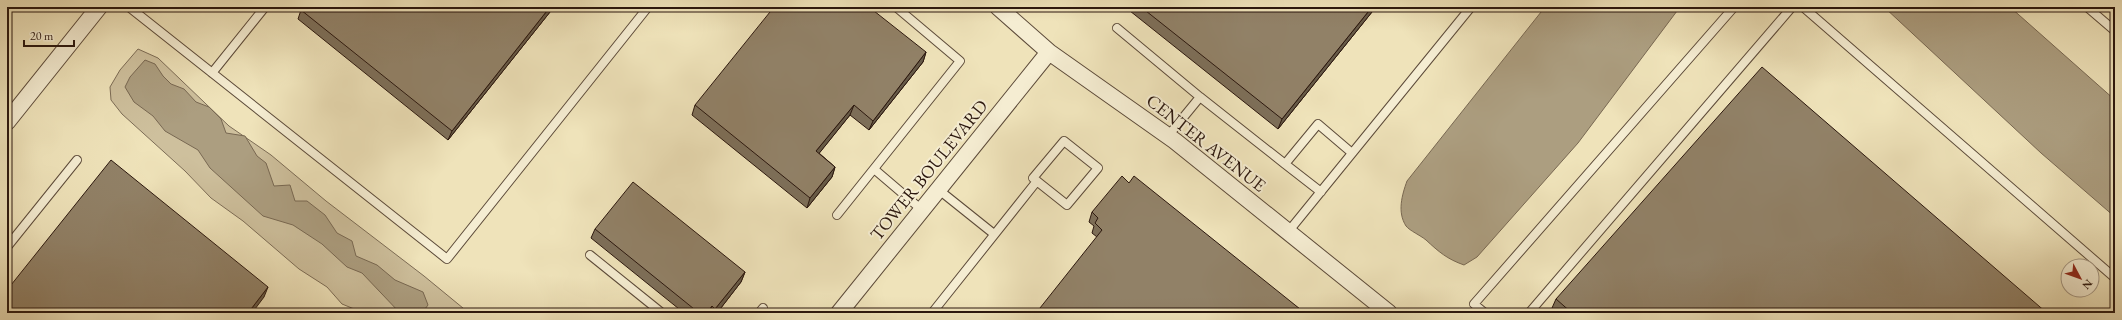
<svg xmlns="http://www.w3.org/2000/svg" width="2122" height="320" font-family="'EB Garamond',serif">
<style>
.green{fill:#cec09d;stroke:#7c6c56}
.water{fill:#ac9e80;stroke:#786852}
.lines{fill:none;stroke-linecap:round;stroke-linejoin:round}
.service-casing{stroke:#5c4a39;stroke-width:10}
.minor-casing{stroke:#5c4a39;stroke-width:18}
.service{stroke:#f5edd2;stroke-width:8}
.minor{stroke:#f5edd2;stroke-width:16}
.wall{fill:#7d6f59;stroke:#2b170e}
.shaded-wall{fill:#665a48;stroke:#2b170e}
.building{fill:#918167;stroke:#2b170e}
.labels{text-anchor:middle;stroke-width:4;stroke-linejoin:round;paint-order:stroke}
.street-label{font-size:18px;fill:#2b170e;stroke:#f5edd2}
</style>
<rect width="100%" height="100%" fill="#efe3ba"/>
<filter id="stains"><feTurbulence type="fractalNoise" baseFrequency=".005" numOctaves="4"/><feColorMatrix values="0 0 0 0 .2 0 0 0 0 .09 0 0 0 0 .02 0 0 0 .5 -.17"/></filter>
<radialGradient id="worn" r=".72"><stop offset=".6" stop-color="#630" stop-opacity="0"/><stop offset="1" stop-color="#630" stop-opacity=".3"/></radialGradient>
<path class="green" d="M138,49L158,58L229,126L271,155L326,201L424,276L469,313H364L342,304L327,287L299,269L243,221L211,198L185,171L122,114L111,100L110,87L120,70Z"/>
<path class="water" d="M1545,7H1680L1578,143L1477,257L1464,265C1447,259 1439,252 1426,240C1420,235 1410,231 1406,226C1397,212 1402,195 1407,181Z
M1884,7H2010L2115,100V217L2041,153Z
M145,60L155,64L163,76L171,84L184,89L196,102L209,107L221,119L226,133L245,136L257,156L266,163L274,186L290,185L295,201H307L325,215L337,233L352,241L356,256L377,265L395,280L423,292L428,305L422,313H400L362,273L347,267L322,244L293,225L263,216L210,168L198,150L165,131L153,116L134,102L125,87L130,77Z"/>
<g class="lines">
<defs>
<path id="service" d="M129,7L447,259L648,7
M1803,7L2115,278
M2087,7L2115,31
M1117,28L1200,97
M212,73L265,7
M1168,136L1200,97L1285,164
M1064,141L1098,168L1067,205L1033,178Z
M874,169L922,210
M939,190L994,234
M1321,192L1285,164L1318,124L1352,153
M837,215L960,61L896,7
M1288,232L1471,7
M7,247L77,160
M590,255L662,313
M759,313L763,308
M932,313L1037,181
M1485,313L1474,304L1734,7
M1529,313L1792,7"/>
<path id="minor" d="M998,7L1049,52L1175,141L1389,313
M7,122L99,7
M839,313L1049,52"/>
</defs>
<use href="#service" class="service-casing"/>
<use href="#minor" class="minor-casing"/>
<use href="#service" class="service"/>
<use href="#minor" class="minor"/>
</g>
<path class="wall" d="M554,7L448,140L298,19L301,10Z
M1125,7H1376L1278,129Z
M926,52L923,62L869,130L850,115L819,153L835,167L832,177L807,208L692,115L695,105Z
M1129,183L1305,313L1097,237L1092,233L1094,226L1089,222L1092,212Z
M595,229L745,272L741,282L717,313H684L591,238Z
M1556,299L2047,313H1558L1552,308Z"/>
<path class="shaded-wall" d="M550,7H554L448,140L452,131Z
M1372,7H1376L1278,129L1282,119Z
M926,52L923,62L869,130L873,121Z
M854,105L850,115L813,161L816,151Z
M835,167L832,177L807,208L810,198Z
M745,272L741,282L717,313H714L715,309Z
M268,287L264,297L252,313H248Z
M712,306L709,313H706Z"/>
<path class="building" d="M303,7H550L452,131L301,10Z
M774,7H869L926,52L873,121L854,105L816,151L835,167L810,198L695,105Z
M1141,7H1372L1282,119Z
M1762,67L2047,313H1572L1556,299Z
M111,160L268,287L248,313H7V290Z
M1122,176L1129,183L1134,176L1305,313H1036L1102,230L1095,223L1098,218L1092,212Z
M633,182L745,272L715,309L712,306L706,313H699L595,229Z"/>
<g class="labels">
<g class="street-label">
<text transform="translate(1206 143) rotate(38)" y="6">CENTER AVENUE</text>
<text transform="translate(929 170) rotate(-51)" y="6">TOWER BOULEVARD</text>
</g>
</g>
<rect width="2122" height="320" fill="none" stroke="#efe3ba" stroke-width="24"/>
<rect x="8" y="8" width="2106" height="304" fill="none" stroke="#2b170e" stroke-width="2"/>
<rect x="12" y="12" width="2098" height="296" fill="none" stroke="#2b170e"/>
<g transform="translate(2080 278) rotate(131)"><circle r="19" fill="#f5edd2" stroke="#a49784"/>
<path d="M0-3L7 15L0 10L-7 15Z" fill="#8f2418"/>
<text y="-6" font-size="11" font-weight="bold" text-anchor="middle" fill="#2b170e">N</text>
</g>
<path d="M24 40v6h50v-6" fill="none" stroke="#2b170e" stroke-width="2"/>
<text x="30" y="40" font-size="12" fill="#2b170e" stroke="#f5edd2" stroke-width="3" paint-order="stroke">20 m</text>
<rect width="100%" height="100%" filter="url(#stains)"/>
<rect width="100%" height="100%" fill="url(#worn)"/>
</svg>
